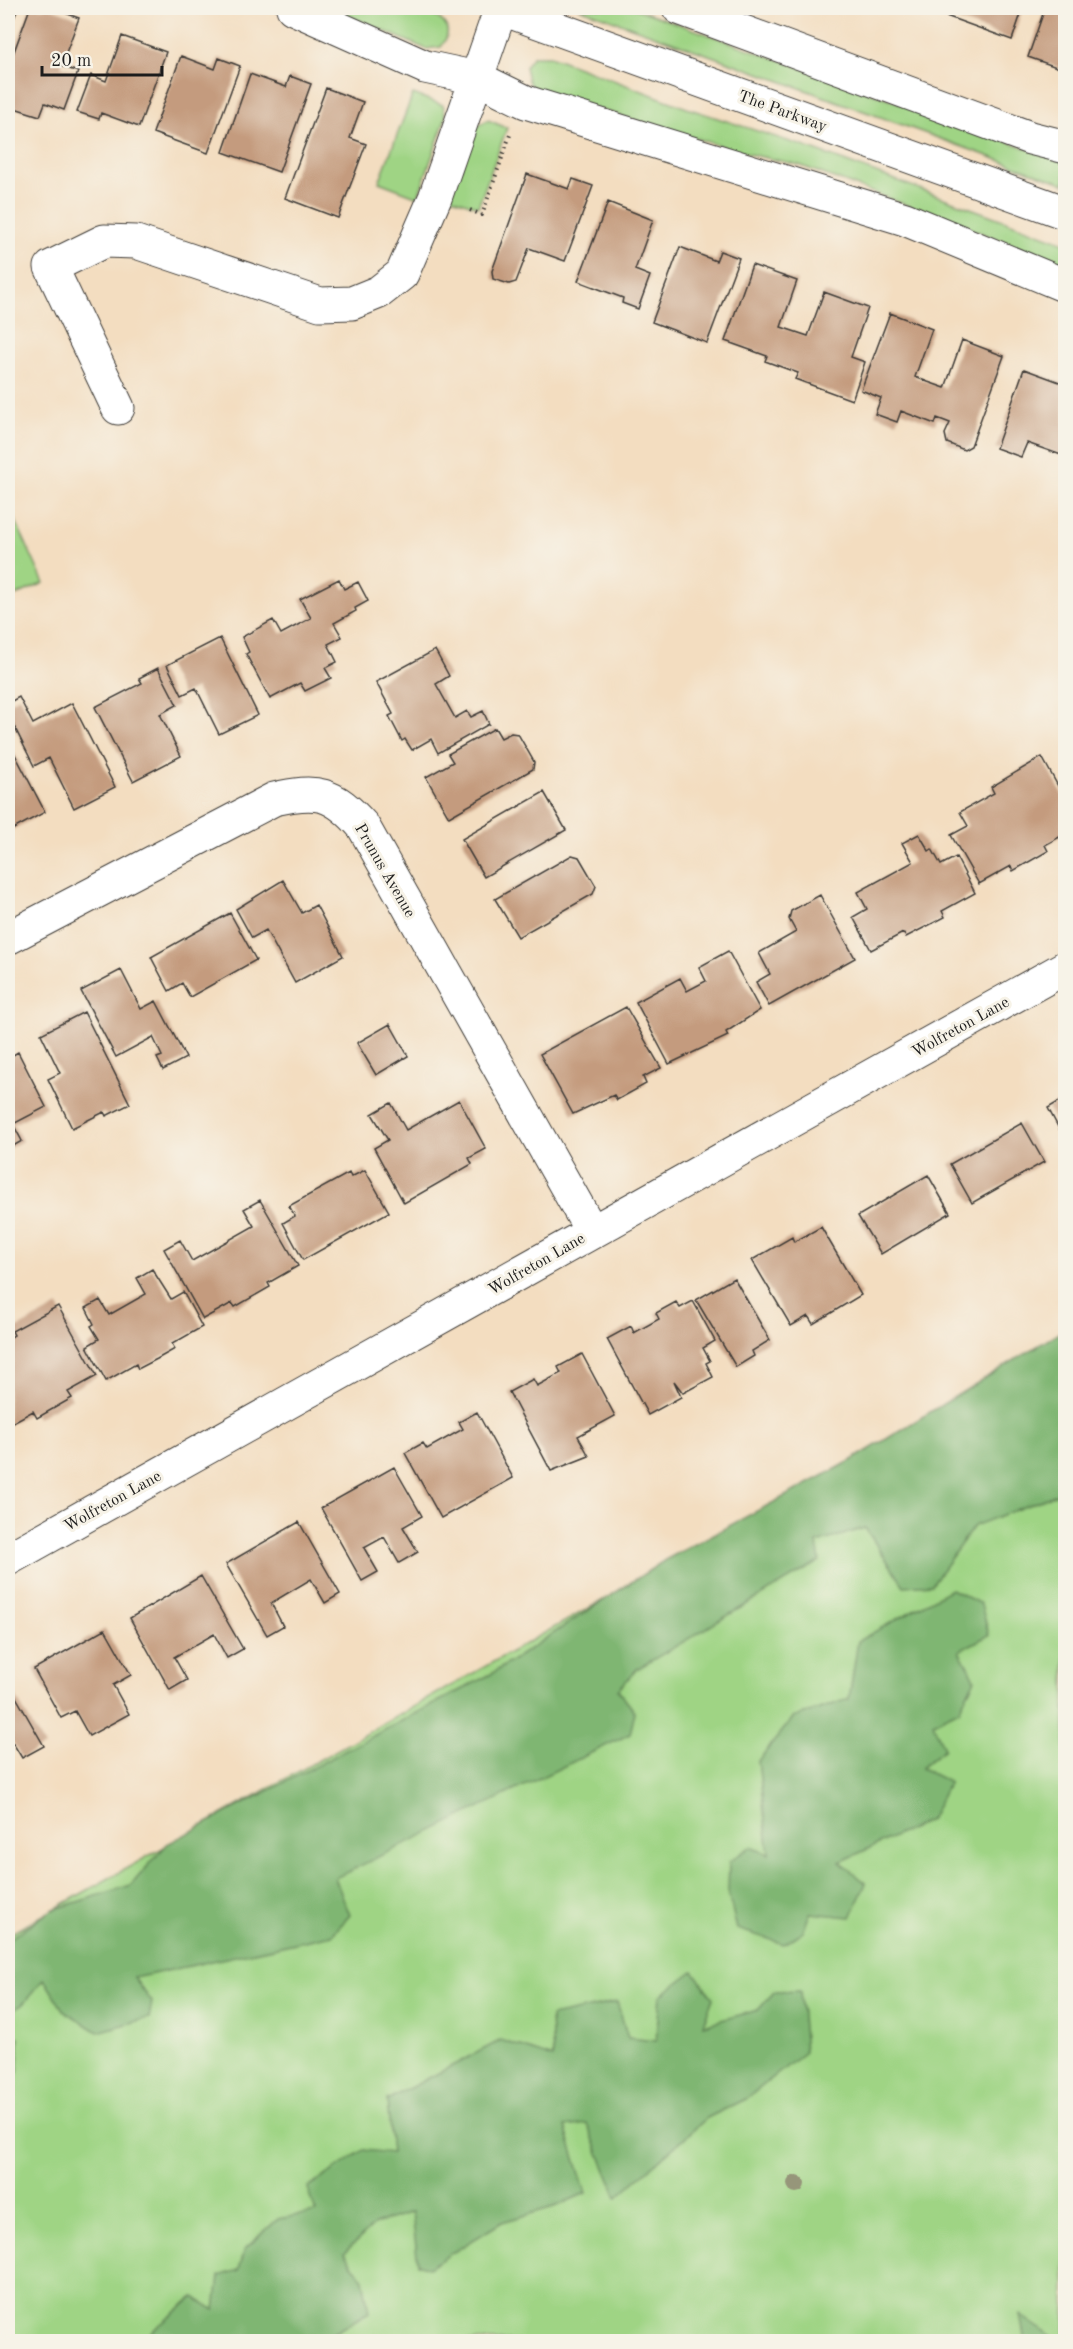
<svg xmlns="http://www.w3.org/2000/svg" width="1073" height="2349" font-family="'Old Standard TT',serif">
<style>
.green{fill:#9fd484;stroke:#5e7850;stroke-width:1.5}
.forest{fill:#7fb672;stroke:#4e6947;stroke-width:1.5}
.building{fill:#c49b7e}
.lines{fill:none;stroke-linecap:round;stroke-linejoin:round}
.minor-casing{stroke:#3c3935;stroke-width:35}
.path{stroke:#3c3935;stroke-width:4;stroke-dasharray:1.5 4.5;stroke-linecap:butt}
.minor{stroke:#fff;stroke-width:33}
.tree{fill:#96967a}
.labels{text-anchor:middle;stroke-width:6;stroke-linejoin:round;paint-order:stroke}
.street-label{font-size:16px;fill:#1c1c1c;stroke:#f7f3e8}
</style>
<rect width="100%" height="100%" fill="#f7f3e8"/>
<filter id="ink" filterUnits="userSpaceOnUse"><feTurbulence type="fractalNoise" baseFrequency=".0167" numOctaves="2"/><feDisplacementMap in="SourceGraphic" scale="12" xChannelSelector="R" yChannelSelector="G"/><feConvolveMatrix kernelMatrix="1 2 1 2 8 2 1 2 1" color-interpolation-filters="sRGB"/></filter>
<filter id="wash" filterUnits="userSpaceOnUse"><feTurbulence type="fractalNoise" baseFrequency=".008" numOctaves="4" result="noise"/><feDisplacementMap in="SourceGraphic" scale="24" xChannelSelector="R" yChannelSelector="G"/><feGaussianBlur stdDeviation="1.35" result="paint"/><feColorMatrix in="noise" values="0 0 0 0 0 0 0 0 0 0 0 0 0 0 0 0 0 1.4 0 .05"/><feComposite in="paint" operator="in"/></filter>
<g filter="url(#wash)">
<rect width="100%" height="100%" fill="#f3ddc0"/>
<path class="green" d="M330,8C357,8 476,0 441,47L426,49Z
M579,8H634L1065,162V184Z
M533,56H550L687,108L806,147L1065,243V269L1003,241L799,165L748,154L534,90L528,81L525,67Z
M413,94L443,105L446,117L418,197L379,182Z
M488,120L507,128L478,207L450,197L477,126Z
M8,504L44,583L8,599Z
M1065,1340V2341H8V1935Z"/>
<path class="forest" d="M1065,1329V1488L1057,1494L974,1526L932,1584L904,1586L865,1528L817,1543L820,1561L637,1669L618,1690L635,1712L630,1734L335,1878L350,1915L332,1935L134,1978L152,2002L149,2018L98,2032L63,2010L44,1979L22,2005L8,2013V1940L52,1910L131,1885L167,1844L493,1673L665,1560L849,1462Z
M951,1589L981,1604L989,1635L959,1651L975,1679L959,1710L933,1723L944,1749L921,1768L949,1782L930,1820L840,1862L866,1883L851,1917L810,1913L803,1932L784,1944L737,1929L728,1892L729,1862L750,1847L769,1854L758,1761L793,1718L849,1699L858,1641Z
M693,1971L713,1998L703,2025L758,2010L774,1992L800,1991L805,2052L746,2099L707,2118L617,2197L587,2124L565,2127L586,2193L554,2207L502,2222L428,2268L418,2264L412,2212L375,2224L344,2253L363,2279L369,2312L320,2341H140L194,2297L215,2310L219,2276L239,2270L245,2249L278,2219L316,2212L308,2188L363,2150L392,2153L387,2100L501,2040L553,2058L551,2016L617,2002L628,2038L656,2041L660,1996Z
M19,2037L18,2071L8,2094V2038Z
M1020,2315L1058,2341H1025Z"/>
<g id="blocks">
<path class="building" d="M8,8H18L8,34Z
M30,8H51L79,18L61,66L78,72L64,110L45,103L40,116L8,106V68Z
M924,8H1023L1012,40Z
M1045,8H1065V70L1028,57Z
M122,36L166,52L139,127L101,113L99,119L77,112L91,75L106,81Z
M181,56L215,69L219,58L240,66L208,153L153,133Z
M250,74L286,87L290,76L311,84L279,172L223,152Z
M326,88L363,102L350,138L366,144L338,218L285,198Z
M527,174L569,189L573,179L593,186L565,261L529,248L516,282L509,284L493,279L492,271Z
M608,202L653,220L635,270L650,276L638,309L622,303L623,298L578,281Z
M680,247L716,261L720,251L739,258L707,343L652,322Z
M752,265L797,281L781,327L808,336L824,292L868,308L851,357L865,362L852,400L795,379L798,373L765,361L767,356L725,341Z
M890,313L932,329L915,377L928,382L945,388L962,340L1004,356L971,446L964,450L947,443L945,434L950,423L937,418L935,424L901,411L897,422L875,414L881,398L861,390Z
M1024,369L1065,384L1064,456L1027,443L1021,457L996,448Z
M339,579L344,589L358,582L368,601L355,608L356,611L334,623L342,637L328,644L337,662L325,668L331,678L305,691L300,683L270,699L246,654L249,652L242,637L273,620L281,634L311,618L300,599Z
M220,638L258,715L219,734L196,688L182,695L167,665Z
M435,650L449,676L436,684L455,718L467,711L471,717L483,711L489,724L438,753L431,739L412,750L405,739L402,741L389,716L393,714L376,682Z
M158,668L177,705L160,714L181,756L133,781L95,707L142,683L139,678Z
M19,697L33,724L72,703L115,787L74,808L49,758L34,766L8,714V703Z
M495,728L501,738L511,733L518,734L534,762L533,769L449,817L426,777L453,762L448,754Z
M8,741L45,812L8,832Z
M1042,757L1065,799V834L1045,845L1048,851L1013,871L1011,866L979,884L951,835L968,826L960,812L994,793L991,787Z
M544,792L566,830L484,877L462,839Z
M919,834L929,851L932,849L941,865L956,857L975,893L942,911L945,917L906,937L903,933L871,950L853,917L867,909L858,892L913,862L902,843Z
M572,855L579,857L596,886L593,894L518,937L495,899Z
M283,880L302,913L316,905L343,956L295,983L266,930L252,938L236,909Z
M820,895L855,958L769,1006L756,982L770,974L759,953L796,932L789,919L791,911Z
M230,913L256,960L190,997L182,983L169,991L151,957Z
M728,951L760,1010L726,1032L728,1036L669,1064L636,1002L680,978L687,991L706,981L699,967Z
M121,970L141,1009L156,1001L186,1058L163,1070L157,1058L162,1056L153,1037L116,1057L81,991Z
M626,1007L661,1068L643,1077L646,1084L617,1100L614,1095L573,1114L540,1054Z
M84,1012L130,1104L106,1116L104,1112L72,1128L48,1079L60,1073L41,1034Z
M390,1024L408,1056L376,1075L357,1043Z
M18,1052L46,1107L13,1124L22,1141L8,1149V1058Z
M1065,1098V1140L1048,1108Z
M459,1100L486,1149L469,1158L472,1164L404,1203L374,1148L388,1140L372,1114L391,1103L406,1130Z
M1022,1123L1044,1162L972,1203L950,1164Z
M365,1170L389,1212L303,1260L283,1223L295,1216L289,1206L349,1173L351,1177Z
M928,1175L950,1213L881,1254L858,1216Z
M260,1200L298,1266L268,1283L270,1287L235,1307L232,1303L203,1319L164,1249L180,1240L192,1261L254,1226L244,1209Z
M821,1227L861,1295L813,1324L808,1316L791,1326L752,1260L792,1237L794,1242Z
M152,1269L171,1299L183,1292L202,1327L172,1344L175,1349L157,1359L138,1369L136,1364L106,1381L87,1346L99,1339L91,1326L94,1324L86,1308L100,1300L109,1315L146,1294L137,1278Z
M734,1278L770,1340L752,1351L754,1356L736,1367L696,1300Z
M693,1301L715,1341L703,1348L710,1361L706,1363L713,1377L683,1393L674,1381L681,1397L648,1415L607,1339L631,1326L634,1333L659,1319L656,1313L676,1302L680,1308Z
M58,1306L97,1376L68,1392L72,1398L37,1418L33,1411L8,1425V1339L14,1335L12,1331Z
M582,1354L615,1416L578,1436L589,1456L551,1471L509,1392L533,1379L537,1386L561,1373L558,1367Z
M477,1412L513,1478L441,1518L405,1453L423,1443L427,1449L463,1429L459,1422Z
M394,1467L422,1516L403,1527L418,1552L399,1563L384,1537L364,1548L378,1572L362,1581L321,1508Z
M299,1522L340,1594L325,1603L311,1579L271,1603L283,1626L267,1635L226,1564Z
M201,1576L243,1649L227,1658L214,1634L174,1657L187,1680L170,1690L130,1618Z
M105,1629L131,1675L113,1685L129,1714L89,1736L75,1711L61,1718L34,1669Z
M8,1683L44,1746L22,1758L13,1743L8,1746Z"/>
</g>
</g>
<g filter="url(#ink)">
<use href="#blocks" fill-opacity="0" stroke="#3c3935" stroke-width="1.5"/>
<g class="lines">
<defs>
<path id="minor" d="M293,8L425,67L477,78L526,102L905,219L1066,286
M500,8L1066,213
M679,8L1030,138L1066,147
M118,408L51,267L104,241L136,242L320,304L352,303L379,292L402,274L435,198L501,8
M8,938L274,799C317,789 333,792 363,826L592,1232
M8,1559L1066,967"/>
</defs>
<use href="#minor" class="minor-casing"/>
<path class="path" d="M470,210L482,215L510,135"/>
<use href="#minor" class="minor"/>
</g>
<circle class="tree" cx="796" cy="2184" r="9"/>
</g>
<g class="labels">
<g class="street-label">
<text transform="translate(783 110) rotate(20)" y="6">The Parkway</text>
<text transform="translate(386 870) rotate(60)" y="6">Prunus Avenue</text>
<text transform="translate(960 1026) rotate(-29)" y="6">Wolfreton Lane</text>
<text transform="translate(536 1263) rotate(-30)" y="6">Wolfreton Lane</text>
<text transform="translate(112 1500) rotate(-29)" y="6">Wolfreton Lane</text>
</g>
</g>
<rect width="1073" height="2349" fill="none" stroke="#f7f3e8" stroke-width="30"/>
<path d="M42 66v9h120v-9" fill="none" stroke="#1c1c1c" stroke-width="3"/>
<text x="51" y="66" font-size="18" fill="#1c1c1c" stroke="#f7f3e8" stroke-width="4.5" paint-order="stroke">20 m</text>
</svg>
